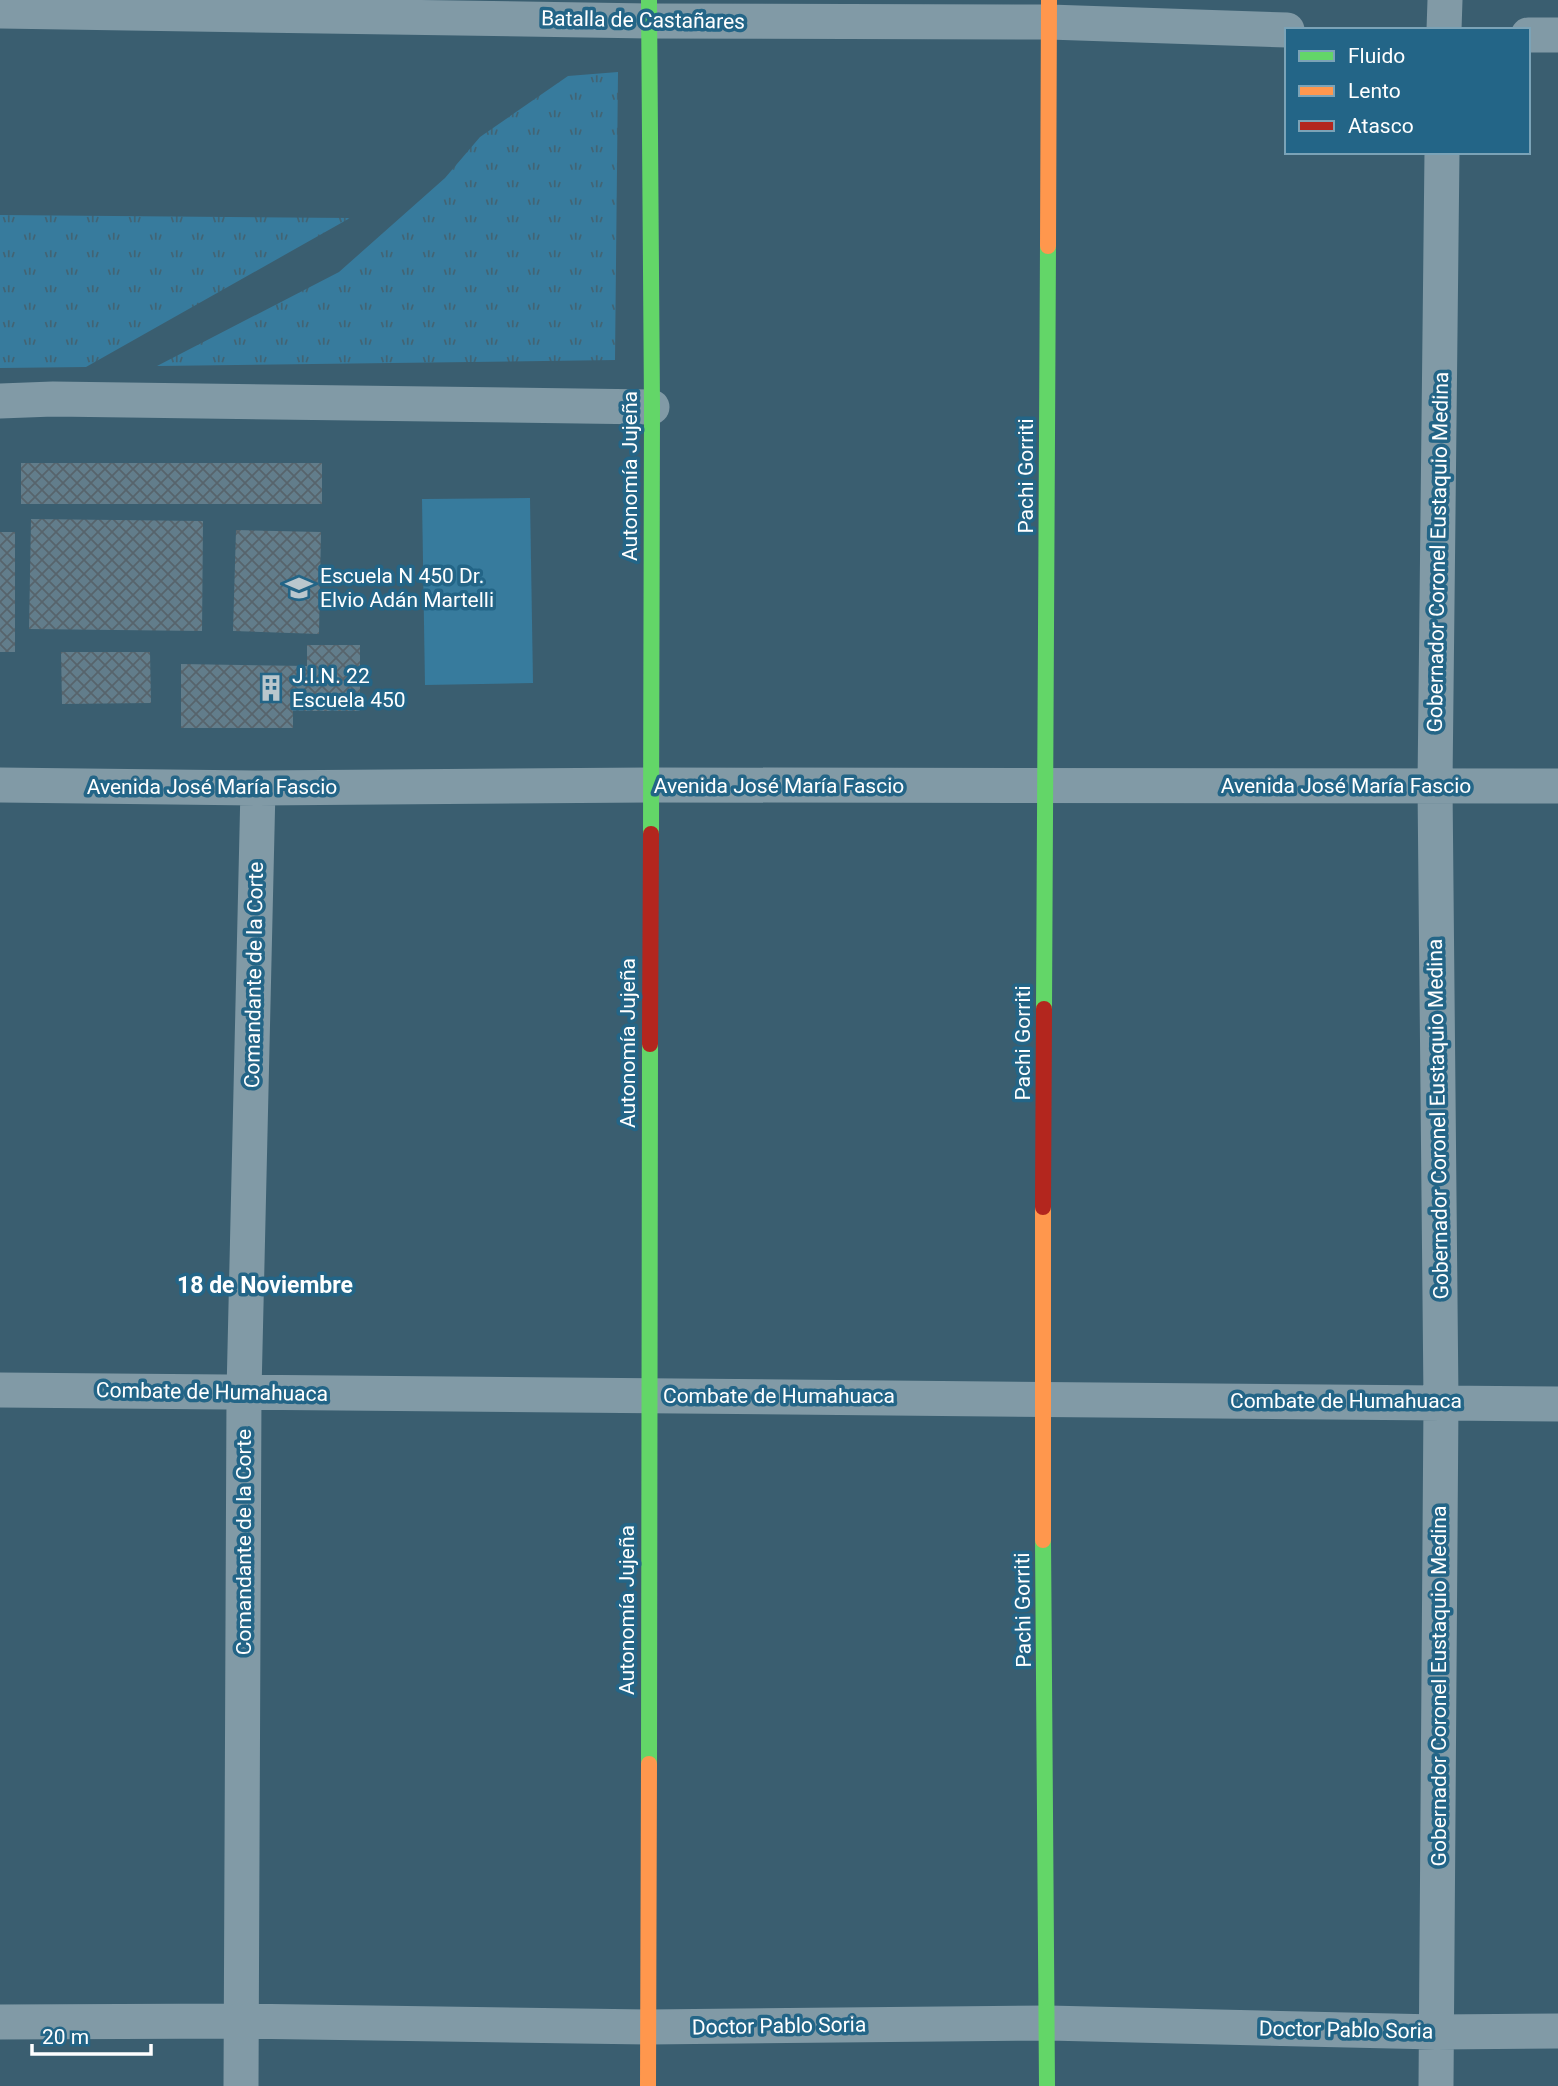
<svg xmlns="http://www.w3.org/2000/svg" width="1558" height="2086" font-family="Roboto,sans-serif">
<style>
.grass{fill:url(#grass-tufts)}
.garden{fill:#377b9d}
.building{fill:url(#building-cross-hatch)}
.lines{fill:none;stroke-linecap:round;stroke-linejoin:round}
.street{stroke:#819aa6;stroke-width:35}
.fast{stroke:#63d668;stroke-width:16}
.slow{stroke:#ff974d;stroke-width:16}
.jam{stroke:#b3261e;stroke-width:16}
.labels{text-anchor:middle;stroke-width:7;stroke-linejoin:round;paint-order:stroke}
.street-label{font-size:21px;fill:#fff;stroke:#236587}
.poi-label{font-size:21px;fill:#fff;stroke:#236587;text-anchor:start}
.neighbourhood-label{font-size:23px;font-weight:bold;fill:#fff;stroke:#236587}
</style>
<defs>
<pattern id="grass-tufts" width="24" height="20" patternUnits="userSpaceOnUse" patternTransform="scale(1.75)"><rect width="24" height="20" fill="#377b9d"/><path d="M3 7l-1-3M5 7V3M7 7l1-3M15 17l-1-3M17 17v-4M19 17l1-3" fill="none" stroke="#426474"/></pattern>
<pattern id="building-cross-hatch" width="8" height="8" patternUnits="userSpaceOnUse" patternTransform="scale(1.75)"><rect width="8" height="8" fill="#627d8b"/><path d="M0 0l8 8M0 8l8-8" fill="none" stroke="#57646c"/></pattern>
</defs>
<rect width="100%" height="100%" fill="#3a5e70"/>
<path class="grass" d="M618,72L615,360L157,366L339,272L445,178L480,137L568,76Z
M0,215L350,218L86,367L0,368Z"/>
<path class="garden" d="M530,498L533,683L425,685L422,499Z"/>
<path class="building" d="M21,463H322V504H21Z
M31,519L203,521L202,631L29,629Z
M236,530L321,532L319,634L233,631Z
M0,532H15V652H0Z
M307,645H360V711H293V728H181V664L307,666Z
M61,652H150L151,703L62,704Z"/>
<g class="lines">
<path class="street" d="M0,11L649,21L1049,22L1287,30
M1444,30L1445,0
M1528,35H1558
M0,401L53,399L652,407
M0,785L258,788L649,785L1558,786
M0,1390L1558,1404
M0,2022L242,2021L648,2027L1048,2023L1436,2032L1558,2031
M241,2086L244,1392L258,788
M1436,2086L1441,1401L1435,785L1442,152"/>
<path class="fast" d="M649,0L652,407L651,834
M1044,1009L1048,246
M1043,1540L1047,2086
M649,1764L650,1044"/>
<path class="slow" d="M1048,246L1049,0
M1043,1207V1540
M648,2086L649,1764"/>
<path class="jam" d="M650,1044L651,834
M1043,1207L1044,1009"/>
</g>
<defs>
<symbol id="school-bare" viewBox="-9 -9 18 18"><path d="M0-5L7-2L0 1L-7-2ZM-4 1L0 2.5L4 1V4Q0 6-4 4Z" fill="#bac7cd" stroke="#236587" stroke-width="2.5" paint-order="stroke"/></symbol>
<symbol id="building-bare" viewBox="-9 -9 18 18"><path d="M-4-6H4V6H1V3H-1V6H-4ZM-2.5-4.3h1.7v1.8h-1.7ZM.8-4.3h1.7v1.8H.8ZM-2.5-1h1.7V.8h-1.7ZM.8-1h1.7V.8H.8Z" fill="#bac7cd" stroke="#236587" stroke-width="2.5" paint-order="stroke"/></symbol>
</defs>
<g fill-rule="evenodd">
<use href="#school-bare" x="280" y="569" width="38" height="38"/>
<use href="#building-bare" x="252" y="669" width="38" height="38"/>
</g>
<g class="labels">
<g class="street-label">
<text transform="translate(643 20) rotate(1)" y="7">Batalla de Castañares</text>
<text transform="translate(630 476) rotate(-90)" y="7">Autonomía Jujeña</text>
<text transform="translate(1026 476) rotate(-90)" y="7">Pachi Gorriti</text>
<text transform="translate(1438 552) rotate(-89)" y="7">Gobernador Coronel Eustaquio Medina</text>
<text x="779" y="793">Avenida José María Fascio</text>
<text x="1346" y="793">Avenida José María Fascio</text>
<text x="212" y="794">Avenida José María Fascio</text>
<text transform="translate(254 975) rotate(-89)" y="7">Comandante de la Corte</text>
<text transform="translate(628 1043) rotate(-90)" y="7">Autonomía Jujeña</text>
<text transform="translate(1023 1043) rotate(-90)" y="7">Pachi Gorriti</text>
<text transform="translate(1438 1119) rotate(-91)" y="7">Gobernador Coronel Eustaquio Medina</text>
<text transform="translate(212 1392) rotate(1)" y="7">Combate de Humahuaca</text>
<text x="779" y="1403">Combate de Humahuaca</text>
<text x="1346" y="1408">Combate de Humahuaca</text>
<text transform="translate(244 1542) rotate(-90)" y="7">Comandante de la Corte</text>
<text transform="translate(627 1610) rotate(-90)" y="7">Autonomía Jujeña</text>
<text transform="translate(1023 1610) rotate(-91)" y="7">Pachi Gorriti</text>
<text transform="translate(1439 1686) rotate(-90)" y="7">Gobernador Coronel Eustaquio Medina</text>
<text transform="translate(779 2026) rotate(-1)" y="7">Doctor Pablo Soria</text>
<text transform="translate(1346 2030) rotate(1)" y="7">Doctor Pablo Soria</text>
</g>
<g class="poi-label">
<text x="320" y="583">Escuela N 450 Dr.<tspan x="320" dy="24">Elvio Adán Martelli</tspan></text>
<text x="292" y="683">J.I.N. 22<tspan x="292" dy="24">Escuela 450</tspan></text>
</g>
<g class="neighbourhood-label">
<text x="265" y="1293">18 de Noviembre</text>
</g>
</g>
<rect x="1285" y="28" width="245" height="126" fill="#236587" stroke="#7ba3b7" stroke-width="2"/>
<rect x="1299" y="51" width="35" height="10" fill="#63d668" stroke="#7ba3b7" stroke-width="2"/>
<text x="1348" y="63" font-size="21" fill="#ffffff">Fluido</text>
<rect x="1299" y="86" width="35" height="10" fill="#ff974d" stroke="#7ba3b7" stroke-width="2"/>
<text x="1348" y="98" font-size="21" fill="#ffffff">Lento</text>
<rect x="1299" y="121" width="35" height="10" fill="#b3261e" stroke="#7ba3b7" stroke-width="2"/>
<text x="1348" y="133" font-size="21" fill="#ffffff">Atasco</text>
<path d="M32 2044v10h119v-10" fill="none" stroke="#ffffff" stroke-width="3.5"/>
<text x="42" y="2044" font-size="21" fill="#ffffff" stroke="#236587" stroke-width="5" paint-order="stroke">20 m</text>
</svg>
